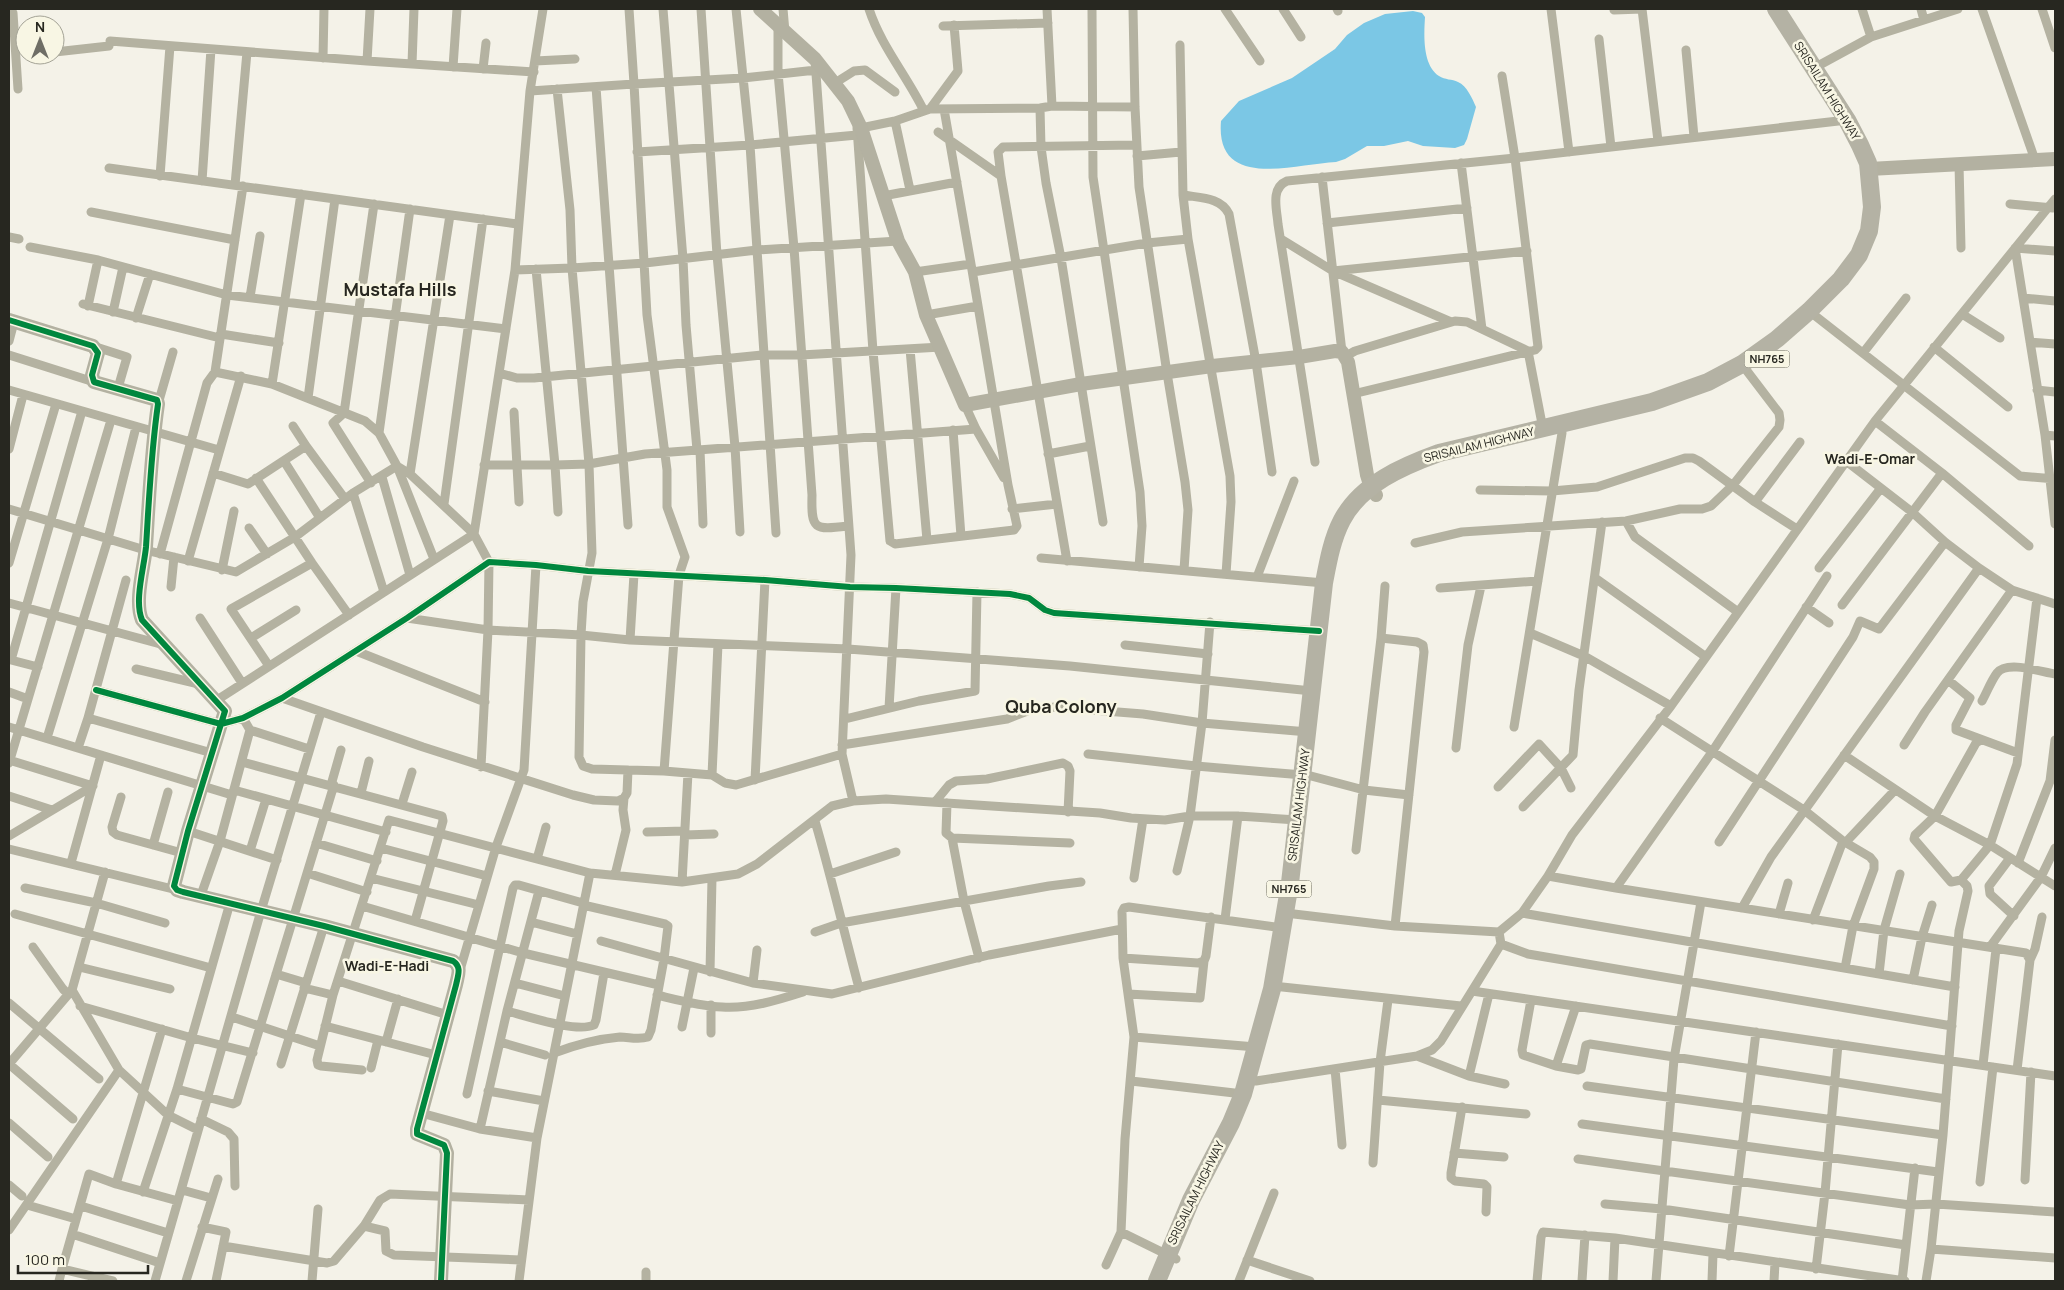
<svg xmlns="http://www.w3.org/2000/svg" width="2064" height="1290" font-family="Manrope,sans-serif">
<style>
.water{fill:#7bc7e5}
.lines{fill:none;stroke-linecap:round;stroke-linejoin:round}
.street{stroke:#b4b2a1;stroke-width:9}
.secondary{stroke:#b3b1a1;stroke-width:14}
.highway{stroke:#b4b2a4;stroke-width:18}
.cycleway-casing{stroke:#f8f6e4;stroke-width:9}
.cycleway{stroke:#00873e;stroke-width:6}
.labels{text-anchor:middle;stroke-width:5;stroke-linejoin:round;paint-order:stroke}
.shield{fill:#f8f6e4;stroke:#66655b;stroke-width:1}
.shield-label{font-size:11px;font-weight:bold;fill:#272720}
.street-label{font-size:12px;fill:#272720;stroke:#f8f6e4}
.neighbourhood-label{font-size:14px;font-weight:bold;fill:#272720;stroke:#f8f6e4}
.district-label{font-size:18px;font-weight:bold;fill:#272720;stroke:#f8f6e4}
</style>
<rect width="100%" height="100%" fill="#f4f2e8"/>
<path class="water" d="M1413,11L1422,13L1425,17C1424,34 1422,65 1439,76C1445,80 1452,79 1458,82C1467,86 1472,98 1476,107L1467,139L1464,145L1455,148L1423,146L1408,141L1384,146H1367L1345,159L1336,162C1294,164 1215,191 1221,121L1239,101L1292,78L1335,49L1347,35L1364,23L1385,14Z"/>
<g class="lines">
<path class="street" d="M9,9L13,13L18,89
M629,9L634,84L743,78L816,70
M663,9L683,259L686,325L697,450
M701,9L717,255L735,447L740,532
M736,9L750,145L776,533
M783,9L785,32
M869,9C881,46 907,76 924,111
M1047,9L1052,106
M1092,9L1093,177L1140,492L1142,526L1139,567
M1133,9L1135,107L1139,187L1167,373L1185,482L1188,510L1184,570
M1225,9L1260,61
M1283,9L1301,37
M1337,9L1338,11
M1551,9L1569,152
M1642,9L1658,141
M1862,9L1871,37
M1921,9L1924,20
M1982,9L2035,160
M2042,9L2055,48
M1614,10L1642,9
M778,26V73L794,248L812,495C811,530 814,530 848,526
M943,26L1048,23
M14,35L25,47
M1599,39L1611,147
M110,41L367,61L534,72
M1180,45L1183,195L1188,239L1230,476L1231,502L1226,574
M1686,50L1694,137
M55,52L109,46
M323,58L324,9
M815,60L851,555L842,754L853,801
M367,61L370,9
M535,61L575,59
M412,64L414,9
M453,67L457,9
M1814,68L1871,37L1958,9
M483,69L486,43
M835,83L854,71L865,70L895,92
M596,87L628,525
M530,91L634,84L647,315L667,470V507L685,557L679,575L664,771
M1040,108L1041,147L1046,183L1061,258L1103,522
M930,109L958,71L954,25
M895,121L910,190
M857,128L873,351L890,541L895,544L1014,530L1017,526L1008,485L971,264L944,109
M861,128L895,121L930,109L1040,108L1052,106L1135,107
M938,132L1001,176L1067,561
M637,152L750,145L857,135
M1137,156L1181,152
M1461,163L1482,329
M1959,164L1961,248
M109,168L517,224
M160,176L170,46
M1001,176L998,152L1003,147L1136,145
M1322,177L1342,352
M202,181L211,49
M235,185L247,52
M243,186L215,372L272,384L365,421L379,433L397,466L434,559
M1183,195C1200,198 1221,197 1229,214L1256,362L1272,472
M883,196L957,182
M2010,204L2053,208
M91,212L235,240
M1327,223L1467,208
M9,237L19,239
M1281,239L1333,271L1451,322
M30,247L98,260L227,295L506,329
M2055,251L2015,248L2045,435L2055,524
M536,269L555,465L589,464L572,268L570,210L557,89
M515,270L572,268L645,263L757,250L898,241
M1333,271L1527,251
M915,272L971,264
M973,272L1147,243L1188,239
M250,297L260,236
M2023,298L2055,301
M83,304L220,338
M88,306L98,260
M1809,311L2020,476L2055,479
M113,312L123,267
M1962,314L2000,338
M926,315L978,306
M136,318L150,274
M221,334L279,343
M9,341L14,322
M2030,342L2055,344
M93,346L127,357L118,388
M1934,347L2008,407
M910,349L927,540
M1863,353L1906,298
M9,355L94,382
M1346,356L1355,351L1455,321L1467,322L1528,351L1543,429
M499,373L517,378H534L762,355H801L941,347
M272,384L301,194
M9,390L219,450
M2037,390L2055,392
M1353,394L1535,350L1538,347L1515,158L1502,76
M308,398L335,199
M158,404L173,352
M965,405L976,429L1004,478
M514,412L519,502
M1875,421L1942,473L2029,546
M293,426L306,446
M953,430L961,536
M379,433L410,209
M2045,435L2055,436
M9,449L23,395
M700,450L703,524
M1048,454L1090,446
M284,461L320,518
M1846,461L1912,512L1945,542L1979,568L2012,590L2055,604
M1315,462L1278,224C1277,210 1270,188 1287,181L1515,158L1847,120
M484,465H555L558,512
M213,473L248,484L306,446L345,499
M410,474L450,215
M382,477L410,575
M256,478L312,563L349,615
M371,483L333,423L344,413L374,204
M1480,490L1552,491L1597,487L1685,458H1693L1699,461L1755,502L1797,529
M353,493L384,592
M1755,502L1800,442
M444,504L483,219
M9,509L145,550L236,572L295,537L353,493L397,466L410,474L474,534L489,562L488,630L481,767
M1012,509L1057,504
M1626,521L1635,537L1738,612
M249,528L267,554
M1415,543L1462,532L1626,521L1680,509H1702L1711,506L1733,485L1779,427L1780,420L1779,413L1747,371
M160,554L207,383L215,372
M1041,558L1324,583
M188,561L241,376
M9,563L56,404
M1819,568L1881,488
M222,570L234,511
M634,574L630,640L848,649L1070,666L1312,691
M1257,577L1294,481
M1595,578L1706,657
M126,580L88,718L212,753
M171,587L174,557
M1440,588L1538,581
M9,603L164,645
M1842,605L1942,473
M1806,607L1829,623
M200,618L242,683
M407,618L488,630L581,635L630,640
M1530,633L1584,656L1671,706
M251,638L296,610
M1381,638L1417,642L1423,645L1424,652L1395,926
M1125,645L1208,654
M356,651L485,702
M9,659L11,660L82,411
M11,660L38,667
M269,666L231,609L312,563
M136,669L199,684
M1948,680L1970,698L1956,725V730L2018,753
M96,690L221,724L243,718L282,698L407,618L489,562L536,565L588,571L765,580L850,587L896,588L1010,594L1029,598L1045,610L1054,613L1319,631
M9,692L28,699
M282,698L423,747L573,795L594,800L618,801L624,798L627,793L628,770
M217,700L474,534L515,270L530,91L543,9
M1982,701C1987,692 1991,681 1997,673C2007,660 2041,672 2055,674
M889,708L896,588
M1660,718L1804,810L1843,841L1870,857L1874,862V869L1853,926L1845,968
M845,719L919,701L975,691L977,592
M9,727L232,795
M1514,727L1562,433
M250,730L309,749
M47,738L108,539L136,427
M1981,740L1976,743L1935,816L1915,835L1914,839L1951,882L1961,880L1967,886L1968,891L1959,931L1943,1135L1931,1249L2055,1258
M842,745L1007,719L1030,710L1055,707L1143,714L1202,723L1308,732
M1904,745L1925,712L2012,590
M78,748L88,718
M1456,748L1468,645L1481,586
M842,754L736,785L725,783L712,775L664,771L592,769L583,766L579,757L581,635L583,602L592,553L589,464L645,454L976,429
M1088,754L1196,766L1303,775
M1844,755L1935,816L1990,845L2055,886
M9,760L93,786
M242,762L442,816L443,821L415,921
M9,763L111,420
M712,775L718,644
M1311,776L1364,790L1409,795
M755,780L765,580
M331,785L341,750
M1498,787L1539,744L1561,768L1571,788
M234,790L386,832
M361,793L369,761
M9,796L52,810
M121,797L112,827L113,832L117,835L182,853
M935,802L949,785L956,781L987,779L1063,763L1068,766L1070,771L1068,812
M947,803L946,833L952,838L1070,843
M402,804L412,772
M1523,807L1573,755L1579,690L1602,522
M815,821C831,876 844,932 859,988
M188,831L277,860
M647,832L685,831
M685,835L714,834
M9,836L93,786
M952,838L964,901L979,958
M1719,842L1853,637L1860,621L1879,629L1945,542
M1846,842L1895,790
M316,843L377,861
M153,845L168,792
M381,848L487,876
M9,849L177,890
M1356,850L1381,638L1385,586
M250,851L266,799
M2010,858L1989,886L1990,894L2014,916
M537,859L546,827
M71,863L101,755
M2018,863L2050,781L2055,740
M1177,871L1190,816L1202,723L1210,622
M105,872L72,990L119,1070L168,1115L198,1130
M307,873L367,892
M830,874L896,852
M615,875L626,830L623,810L624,798
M1548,876L1616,888L2026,953L2030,960L2017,1070
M371,878L479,905
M1134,878L1143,819
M1961,880L1990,845L2017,764L2037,598
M682,882L688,773
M25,888L96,903L165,923
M1616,888L1712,752L1827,576
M201,895L220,841L250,730L243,718
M362,906L523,953L659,985
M1742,908L1771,857L1979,568
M1522,913L1955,987
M15,914L211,968
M1294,914L1395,926L1499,932
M1779,914L1788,883
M1225,919L1238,816
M1813,920L1843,841
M531,922L577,934
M815,932L841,923L1049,886L1081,882
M601,941L753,983L832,994L989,955L1122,929
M1501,944L1528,954L1952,1026
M33,947L63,989L68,994
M1990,947L2041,877L2055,848
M1123,958L1198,963L1204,961L1206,956L1211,917
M2030,960L2035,949L2042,917
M79,967L170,989
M460,970L496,847L524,770L536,565
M710,972L712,878
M276,974L306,983
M1879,974L1884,930L1900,874
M1913,980L1922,937L1932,905
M338,981L448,1015
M515,983L565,996
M753,983L757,950
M1273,986L1461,1006
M304,988L333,995
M1472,991L2055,1076
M1128,994L1200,998L1204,961
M657,995C678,1000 700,1006 722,1007C749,1009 778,1000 803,992
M1531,1000L1522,1050L1523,1055L1556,1066L1578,1070L1581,1069L1586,1045L1590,1044L1946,1099
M9,1003L99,1079
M711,1005V1033
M80,1006L192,1038L253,1053
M507,1011C527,1016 576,1033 594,1025L596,1020L604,973
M232,1017L320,1046
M325,1026L436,1055
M682,1027L694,968
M1134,1037L1256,1047
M386,1042L398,999
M500,1042L545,1055
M554,1053C575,1045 597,1039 620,1037C629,1037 638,1040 648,1037L651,1030L664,959L668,926L665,924L583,905
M1417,1056L1469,1076L1505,1084
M9,1064L72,990
M9,1064L73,1119
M281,1064L324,926
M1983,1065L1996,949
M1556,1066L1576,1006
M371,1068L378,1040
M1335,1069L1342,1145
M362,1070L321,1066L318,1065L317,1060L333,995L389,820L590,873L682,882L738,874L757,864L832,806L853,801L886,799L1100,813L1131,818L1165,820L1190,816H1238L1297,820
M1469,1076L1489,994
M1131,1081L1243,1094
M1256,1081L1417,1056L1432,1050L1441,1041L1501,944L1499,932L1522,913L1548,876L1572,835L1671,706L1875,421L2055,199
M1587,1086L1943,1135
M177,1089L233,1104L237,1102L334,785
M488,1091L544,1101
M467,1094L513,888L515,885H519L583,903
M1378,1100L1526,1114
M1462,1107L1451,1173V1178L1455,1181L1484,1184L1487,1187L1486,1212
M421,1113L480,1129L537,1138
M201,1119L228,1132L234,1139L235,1186
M9,1123L48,1157
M1582,1124L1938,1172
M480,1129L507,1011L539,891
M1454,1153L1504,1157
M1578,1159L1910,1205L1936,1204L2055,1212
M1373,1163L1380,1062L1388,1000
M2025,1180L2031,1072
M1980,1182L1993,1067
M116,1184L162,1029
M9,1185L22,1196
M182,1190L211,1198
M143,1192L177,1089L230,903
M1605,1204L1662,1209L1906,1245
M27,1205L76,1219
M81,1206L168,1233
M364,1226L385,1231L386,1251L394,1255L521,1260
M202,1227L226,1232L216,1281
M9,1230L119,1070
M1121,1232L1176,1259
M72,1234L160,1263
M223,1246L327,1263L334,1261L364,1226L380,1200L390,1194L529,1200
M1729,1256L1756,1032
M1247,1260L1310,1281
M1106,1265L1121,1232L1125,1139L1134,1037L1123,958L1122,912L1124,908L1129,907L1283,928
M1816,1269L1825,1193L1838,1044
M59,1281L62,1269
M113,1281L62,1269L89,1174L116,1184L178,1201
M155,1281L261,911L321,712
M186,1281L218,1179
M312,1281L318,1209
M519,1281L537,1138L590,873
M646,1281V1272
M1239,1281L1274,1193
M1537,1281L1541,1237L1543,1232L1615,1238
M1582,1281L1585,1235
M1613,1281L1615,1238L1905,1281
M1656,1281L1674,1059L1701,902
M1712,1281L1713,1254
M1774,1281L1775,1263
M1902,1281L1915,1168
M1926,1281L1931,1249"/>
<path class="secondary" d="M760,9L815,59L848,101L861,128L898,241L915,272L926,315L965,405L1081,384L1212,366L1299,357L1335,351L1342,352L1348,362L1367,475L1371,488L1376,495
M1869,169L2055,159
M9,320L93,346L98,353L92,375L94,382L157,400L158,404C151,452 149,500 146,547C144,568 134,601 142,620L225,711L188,831L174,886L177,890L183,892L324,926L453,961C462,967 458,975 456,985L417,1129V1134L444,1145L447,1153L441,1281"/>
<path class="highway" d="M1157,1281L1191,1200L1231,1123L1243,1094L1272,989L1290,883L1324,583C1328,562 1332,539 1342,520C1361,484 1403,466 1439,453L1652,402L1708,382L1742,364L1777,339L1809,311L1841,279L1859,255L1869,231L1872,207L1868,163L1860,145L1847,120L1776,9"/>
<defs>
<path id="cycleway" d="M9,320L93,346L98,353L92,375L94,382L157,400L158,404C151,452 149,500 146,547C144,568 134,601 142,620L225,711L188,831L174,886L177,890L183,892L324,926L453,961C462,967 458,975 456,985L417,1129V1134L444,1145L447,1153L441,1281
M96,690L221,724L243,718L282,698L407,618L489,562L536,565L588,571L765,580L850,587L896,588L1010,594L1029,598L1045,610L1054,613L1319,631"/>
</defs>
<use href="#cycleway" class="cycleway-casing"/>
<use href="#cycleway" class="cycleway"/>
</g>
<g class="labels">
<g class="shield">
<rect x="1744.5" y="350.5" width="45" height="17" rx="4"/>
<rect x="1266.5" y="880.5" width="45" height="17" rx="4"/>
</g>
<g class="shield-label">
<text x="1767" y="363">NH765</text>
<text x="1289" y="893">NH765</text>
</g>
<g class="street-label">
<text transform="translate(1827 91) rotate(58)" y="4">SRISAILAM HIGHWAY</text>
<text transform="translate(1479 445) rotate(-14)" y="4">SRISAILAM HIGHWAY</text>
<text transform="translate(1299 805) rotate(-83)" y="4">SRISAILAM HIGHWAY</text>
<text transform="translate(1196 1193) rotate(-64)" y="4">SRISAILAM HIGHWAY</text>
</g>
<g class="neighbourhood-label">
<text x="1870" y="464">Wadi-E-Omar</text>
<text x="387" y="971">Wadi-E-Hadi</text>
</g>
<g class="district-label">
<text x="400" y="296">Mustafa Hills</text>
<text x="1061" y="713">Quba Colony</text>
</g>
</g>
<rect width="2064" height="1290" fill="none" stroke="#272720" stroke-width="20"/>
<g transform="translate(40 40)"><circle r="24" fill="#f8f6e4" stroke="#a4a396"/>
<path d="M0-4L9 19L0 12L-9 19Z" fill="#6f6e66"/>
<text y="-8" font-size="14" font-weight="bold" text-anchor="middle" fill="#272720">N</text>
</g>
<path d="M18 1265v8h130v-8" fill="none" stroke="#272720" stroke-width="2.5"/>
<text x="25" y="1265" font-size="15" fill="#272720" stroke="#f8f6e4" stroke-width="4" paint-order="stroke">100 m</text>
</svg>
